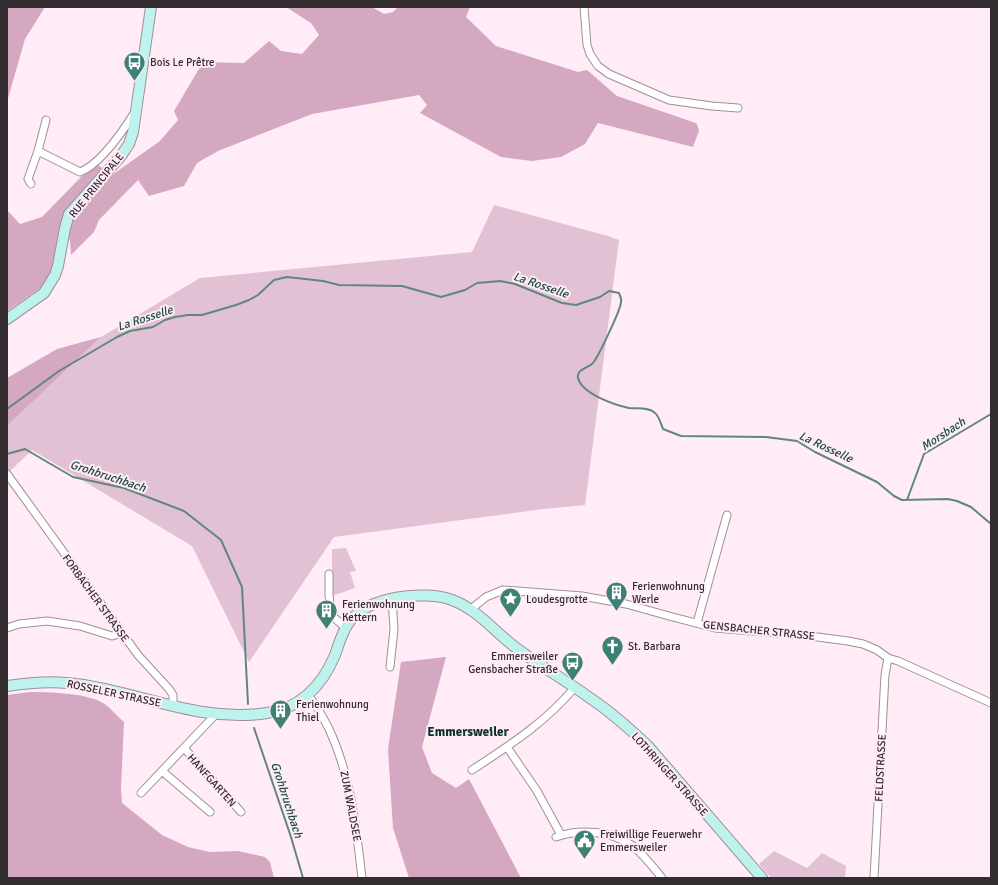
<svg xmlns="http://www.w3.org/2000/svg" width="998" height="885" font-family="Signika,sans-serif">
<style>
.green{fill:#e3c1d4}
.forest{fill:#d4a8c1}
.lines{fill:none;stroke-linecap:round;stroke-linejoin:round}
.stream{stroke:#618680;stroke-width:2}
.minor-casing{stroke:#a08f98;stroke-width:9}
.secondary-casing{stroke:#a08f98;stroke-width:12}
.minor{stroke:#fff;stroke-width:7}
.secondary{stroke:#bdf3ec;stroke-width:10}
.labels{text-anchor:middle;stroke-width:4;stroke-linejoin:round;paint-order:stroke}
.poi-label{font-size:11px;fill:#332c30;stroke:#ffecf6;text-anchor:start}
.street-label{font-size:11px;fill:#332c30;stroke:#ffecf6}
.water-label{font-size:12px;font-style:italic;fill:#194b43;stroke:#ffecf6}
.quarter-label{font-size:13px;font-weight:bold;fill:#11322c;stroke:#ffecf6}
</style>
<rect width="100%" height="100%" fill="#ffecf6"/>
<path class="green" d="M494,205L608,236L619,240L585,505L543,509L334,537L249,662L192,546L32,450L7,474V426L101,337L200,278L472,252Z
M346,548L356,571L350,572L355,588L332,596V549Z
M774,851L807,868L822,853L846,866L845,878H771L759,864Z"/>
<path class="forest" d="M7,7H45L25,39L7,102Z
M286,7H372L384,14L393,12L398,7H470L466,17L496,46L578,72L587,70L617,96L693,122L697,124L699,131L693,147L598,123L585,144L561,157L532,161L501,157L420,113L427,105L419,95L312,114L218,151L197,163L184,186L149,196L138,180L99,220L94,232L71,255L70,239L57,248L53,268L43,286L7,311V210L20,224L42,217L81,177L98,165L112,175L160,141L178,120L174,111L203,62L244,63L269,41L281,51L302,54L319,35L311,23Z
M101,337L7,426V378L57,349Z
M446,657L422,747L432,773L456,788L469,779L521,878H409L393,828L388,749L401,662Z
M30,692C48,692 92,693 106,705C112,710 118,717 124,722L121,789L122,803L162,835L188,847L210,852L238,851L265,857L270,862L274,878H7V695Z"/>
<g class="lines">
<path class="stream" d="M7,409L59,371L117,337L130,331L153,327L165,320L175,317L188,315H202L236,305L249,300L258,295L274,280L287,277L323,281L339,285L402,286L441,297L465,290L477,283L500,281L515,284L562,303L576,305L600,297L609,291L619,293C620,296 622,299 621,302C621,309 597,360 592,364C587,368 576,370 578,378C582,394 615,405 629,408C637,409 649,407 655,413C659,416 661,424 663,429L681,436L766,437L797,441L815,452L877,482L894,496L902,500L948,499L957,501L971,507L991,524
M7,454L25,449L73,477L124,488L184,511L221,540L242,587L248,704
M907,500L924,454L991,414
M254,728L291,837L303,878"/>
<defs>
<path id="minor" d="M584,7L587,45L590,54L598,66L609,74L669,100L712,106L738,108
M38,151L80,172C101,164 123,131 135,112
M31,184L28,179L38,151L46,120
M7,474L138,655L169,689L173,695V706
M329,574V594L331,615L346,628
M470,610L486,597L503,590L582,596L626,604L669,616L715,628L802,635L848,641L863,644L877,650L888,658L898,661L991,703
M697,623L727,515
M7,628L19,624L47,621L80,626L112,636L122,633
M390,667L394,629L392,599
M308,695C316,705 323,717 329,729C351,776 356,827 362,878
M507,747L537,791L561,835
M184,748L241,812
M472,770C510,745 546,722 575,687
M162,771L210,812
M141,793L216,714
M556,837C580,828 612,831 633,846C644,855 653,867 662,878
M874,878L885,675L888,658"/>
<path id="secondary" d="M7,319L44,293L55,275L58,266L65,228L69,214L121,156L129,144L133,132L151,7
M7,686C27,683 47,681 67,683C134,689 198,724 267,713C301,708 322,686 335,655C339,644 342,631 350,621C369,596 425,590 452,600C477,609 495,632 515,647C539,665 565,680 590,698C611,712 630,729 648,746L762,878"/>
</defs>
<use href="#minor" class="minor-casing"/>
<use href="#secondary" class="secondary-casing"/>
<use href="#minor" class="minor"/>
<use href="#secondary" class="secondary"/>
</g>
<defs>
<symbol id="bus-pin" viewBox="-11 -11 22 30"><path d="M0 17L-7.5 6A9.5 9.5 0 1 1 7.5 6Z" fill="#3d8176" stroke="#ffecf6"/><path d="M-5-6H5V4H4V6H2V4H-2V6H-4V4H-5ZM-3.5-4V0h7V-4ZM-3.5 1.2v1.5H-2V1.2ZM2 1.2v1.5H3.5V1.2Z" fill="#fff"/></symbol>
<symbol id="building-pin" viewBox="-11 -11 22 30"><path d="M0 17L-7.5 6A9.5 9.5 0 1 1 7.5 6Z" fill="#3d8176" stroke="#ffecf6"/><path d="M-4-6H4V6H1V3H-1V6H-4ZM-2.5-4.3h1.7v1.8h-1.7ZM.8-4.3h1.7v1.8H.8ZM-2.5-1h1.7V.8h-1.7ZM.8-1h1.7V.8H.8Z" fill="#fff"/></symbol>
<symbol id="sight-pin" viewBox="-11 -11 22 30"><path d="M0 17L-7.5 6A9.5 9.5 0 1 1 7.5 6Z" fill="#3d8176" stroke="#ffecf6"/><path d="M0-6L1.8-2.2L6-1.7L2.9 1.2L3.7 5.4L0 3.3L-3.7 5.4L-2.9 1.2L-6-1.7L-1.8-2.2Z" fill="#fff"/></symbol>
<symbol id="church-pin" viewBox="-11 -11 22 30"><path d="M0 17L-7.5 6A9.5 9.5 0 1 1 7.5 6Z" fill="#3d8176" stroke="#ffecf6"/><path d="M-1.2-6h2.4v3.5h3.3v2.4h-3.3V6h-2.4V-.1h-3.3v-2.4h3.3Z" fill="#fff"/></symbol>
<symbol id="civic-pin" viewBox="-11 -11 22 30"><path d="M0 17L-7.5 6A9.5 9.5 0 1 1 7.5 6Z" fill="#3d8176" stroke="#ffecf6"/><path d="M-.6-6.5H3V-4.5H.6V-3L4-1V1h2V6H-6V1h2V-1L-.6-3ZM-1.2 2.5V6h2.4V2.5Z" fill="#fff"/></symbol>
</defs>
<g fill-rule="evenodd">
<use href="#bus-pin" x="122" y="50" width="25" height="34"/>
<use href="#building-pin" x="604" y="580" width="25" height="34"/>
<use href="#sight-pin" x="498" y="586" width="25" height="34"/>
<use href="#building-pin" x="314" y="598" width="25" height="34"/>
<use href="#church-pin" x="600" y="634" width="25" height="34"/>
<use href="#bus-pin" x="560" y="650" width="25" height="34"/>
<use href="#building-pin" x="268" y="698" width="25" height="34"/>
<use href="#civic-pin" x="572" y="828" width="25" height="34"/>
</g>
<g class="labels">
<g class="poi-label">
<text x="150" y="66">Bois Le Prêtre</text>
<text x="632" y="590">Ferienwohnung<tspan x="632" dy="13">Werle</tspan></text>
<text x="526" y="603">Loudesgrotte</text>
<text x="342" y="608">Ferienwohnung<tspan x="342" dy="13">Kettern</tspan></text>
<text x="628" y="650">St. Barbara</text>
<text x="558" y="660" text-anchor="end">Emmersweiler<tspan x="558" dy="13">Gensbacher Straße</tspan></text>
<text x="296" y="708">Ferienwohnung<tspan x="296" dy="13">Thiel</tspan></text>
<text x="600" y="838">Freiwillige Feuerwehr<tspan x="600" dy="13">Emmersweiler</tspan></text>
</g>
<g class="street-label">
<text transform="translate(96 185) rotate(-51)" y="4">RUE PRINCIPALE</text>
<text transform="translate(96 598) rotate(54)" y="4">FORBACHER STRASSE</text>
<text transform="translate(759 630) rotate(6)" y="4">GENSBACHER STRASSE</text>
<text transform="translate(114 693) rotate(12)" y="4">ROSSELER STRASSE</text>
<text transform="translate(880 768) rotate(-87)" y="4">FELDSTRASSE</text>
<text transform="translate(670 774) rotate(48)" y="4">LOTHRINGER STRASSE</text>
<text transform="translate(212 780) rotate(48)" y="4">HANFGARTEN</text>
<text transform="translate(351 806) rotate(79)" y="4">ZUM WALDSEE</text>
</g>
<g class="water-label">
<text transform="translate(541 285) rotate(19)" y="4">La Rosselle</text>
<text transform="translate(145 318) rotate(-18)" y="4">La Rosselle</text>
<text transform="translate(943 434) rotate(-33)" y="4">Morsbach</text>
<text transform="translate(826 447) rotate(25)" y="4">La Rosselle</text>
<text transform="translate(108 476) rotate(18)" y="4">Grohbruchbach</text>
<text transform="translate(287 800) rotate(72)" y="4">Grohbruchbach</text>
</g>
<g class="quarter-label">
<text x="468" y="736">Emmersweiler</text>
</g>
</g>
<rect width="998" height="885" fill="none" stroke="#332c30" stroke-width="16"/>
</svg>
